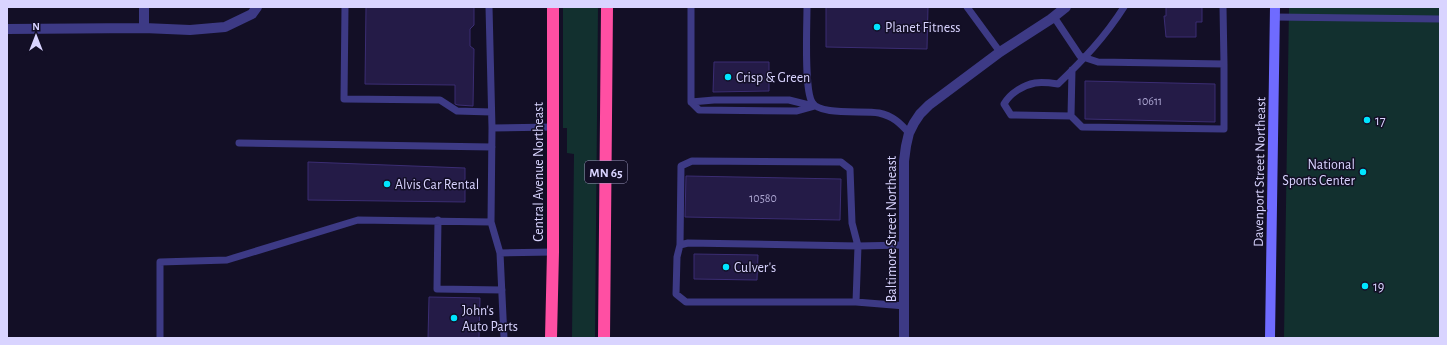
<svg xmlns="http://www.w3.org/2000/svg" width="1447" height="345" font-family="'Alegreya Sans',sans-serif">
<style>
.green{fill:#12302f}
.building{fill:#241b47;stroke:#3b2d73}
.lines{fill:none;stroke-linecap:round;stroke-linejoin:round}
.lane{stroke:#3d3a85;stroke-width:7}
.street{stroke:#3d3a85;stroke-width:10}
.secondary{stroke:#6f6bff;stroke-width:10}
.highway{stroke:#ff4fa3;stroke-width:12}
.poi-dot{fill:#00e5ff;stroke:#130f26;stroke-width:1.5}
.labels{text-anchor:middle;stroke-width:3;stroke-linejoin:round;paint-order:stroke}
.number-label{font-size:12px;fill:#aca6d1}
.shield{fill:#130f26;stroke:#9e99be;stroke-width:1}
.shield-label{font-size:13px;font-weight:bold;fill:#d9d4ff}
.poi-label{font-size:14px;fill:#d9d4ff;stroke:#130f26;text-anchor:start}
.street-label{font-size:14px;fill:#d9d4ff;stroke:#130f26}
</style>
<rect width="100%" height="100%" fill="#130f26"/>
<path class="green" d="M563,7H598L595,338H572L574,154L567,153V128H563Z
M1289,7H1440V338H1284Z"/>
<path class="building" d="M366,7H474V25L470,29V46L474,49L473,106L458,105L455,104V85L365,84Z
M826,7H928L927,49L826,47Z
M1166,7H1202V22H1196V37H1166L1164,16H1166Z
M714,62H769V91L713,92Z
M1085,81L1215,84V122L1085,119Z
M308,162L465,168V202L308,200Z
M686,176L841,179L840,220L685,217Z
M694,254L758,255L757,280L694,279Z
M429,297L480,298L479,338H428Z"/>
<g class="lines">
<path class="lane" d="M345,7L344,99L440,100L457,111L491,112
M489,7L492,128L491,222L500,253L504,338
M691,7V102L699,110L797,111L815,106
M807,7C807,25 804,89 812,102C819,116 863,110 879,113C893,116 900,123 909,133
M967,7L1000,52
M1054,17L1080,56L1098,62L1224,64L1223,7
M1275,17L1440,19
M1072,70L1071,116L1082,127L1224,129V64
M691,102L714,100H789L813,106
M1071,116L1011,115L1004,104C1010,93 1024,85 1035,83C1042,82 1051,83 1058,84C1083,60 1105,37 1124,7
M492,128L553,127
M239,143L492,147
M438,220L437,289L502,290
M680,245L688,243L858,246L852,223L850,169L841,162L692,161L681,166L680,245L677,257L676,294L686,302H856
M500,253L553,252
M905,306L856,302L858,246L905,245
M160,338V262L227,260L358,220L491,222"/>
<path class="street" d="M144,28V7
M7,29L144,28L190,30L225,27L252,14L257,7
M904,338V161L906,146L909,133L914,123L920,114L929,105L1000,52L1051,19L1066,7"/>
<path class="secondary" d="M1270,338L1275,7"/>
<path class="highway" d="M551,338L553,252V7
M604,338L607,7"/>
</g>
<g class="poi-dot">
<circle cx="877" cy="27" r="4"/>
<circle cx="728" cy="77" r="4"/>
<circle cx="1367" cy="120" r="4"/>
<circle cx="1363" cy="172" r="4"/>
<circle cx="387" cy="184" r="4"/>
<circle cx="726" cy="267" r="4"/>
<circle cx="1365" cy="286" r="4"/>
<circle cx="454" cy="318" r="4"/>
</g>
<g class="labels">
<g class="number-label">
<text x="1150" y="105">10611</text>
<text x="763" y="202">10580</text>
</g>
<rect class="shield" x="585" y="161" width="42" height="22" rx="3"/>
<g class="shield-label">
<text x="606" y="177">MN 65</text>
</g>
<g class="poi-label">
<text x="885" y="32">Planet Fitness</text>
<text x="736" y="82">Crisp &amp; Green</text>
<text x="1375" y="125">17</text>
<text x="1355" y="169" text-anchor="end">National<tspan x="1355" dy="16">Sports Center</tspan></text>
<text x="395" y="189">Alvis Car Rental</text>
<text x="734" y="272">Culver's</text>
<text x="1373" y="291">19</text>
<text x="462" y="315">John's<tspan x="462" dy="16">Auto Parts</tspan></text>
</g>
<g class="street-label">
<text transform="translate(538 172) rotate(-90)" y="5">Central Avenue Northeast</text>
<text transform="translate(1259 172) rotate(-89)" y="5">Davenport Street Northeast</text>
<text transform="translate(891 229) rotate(-90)" y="5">Baltimore Street Northeast</text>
</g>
</g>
<rect width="1447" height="345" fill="none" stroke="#d9d4ff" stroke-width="16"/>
<g transform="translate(36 36)" stroke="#130f26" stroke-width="3" paint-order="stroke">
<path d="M0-3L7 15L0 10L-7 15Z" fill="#d9d4ff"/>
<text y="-6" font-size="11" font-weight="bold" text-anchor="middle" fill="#d9d4ff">N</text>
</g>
</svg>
